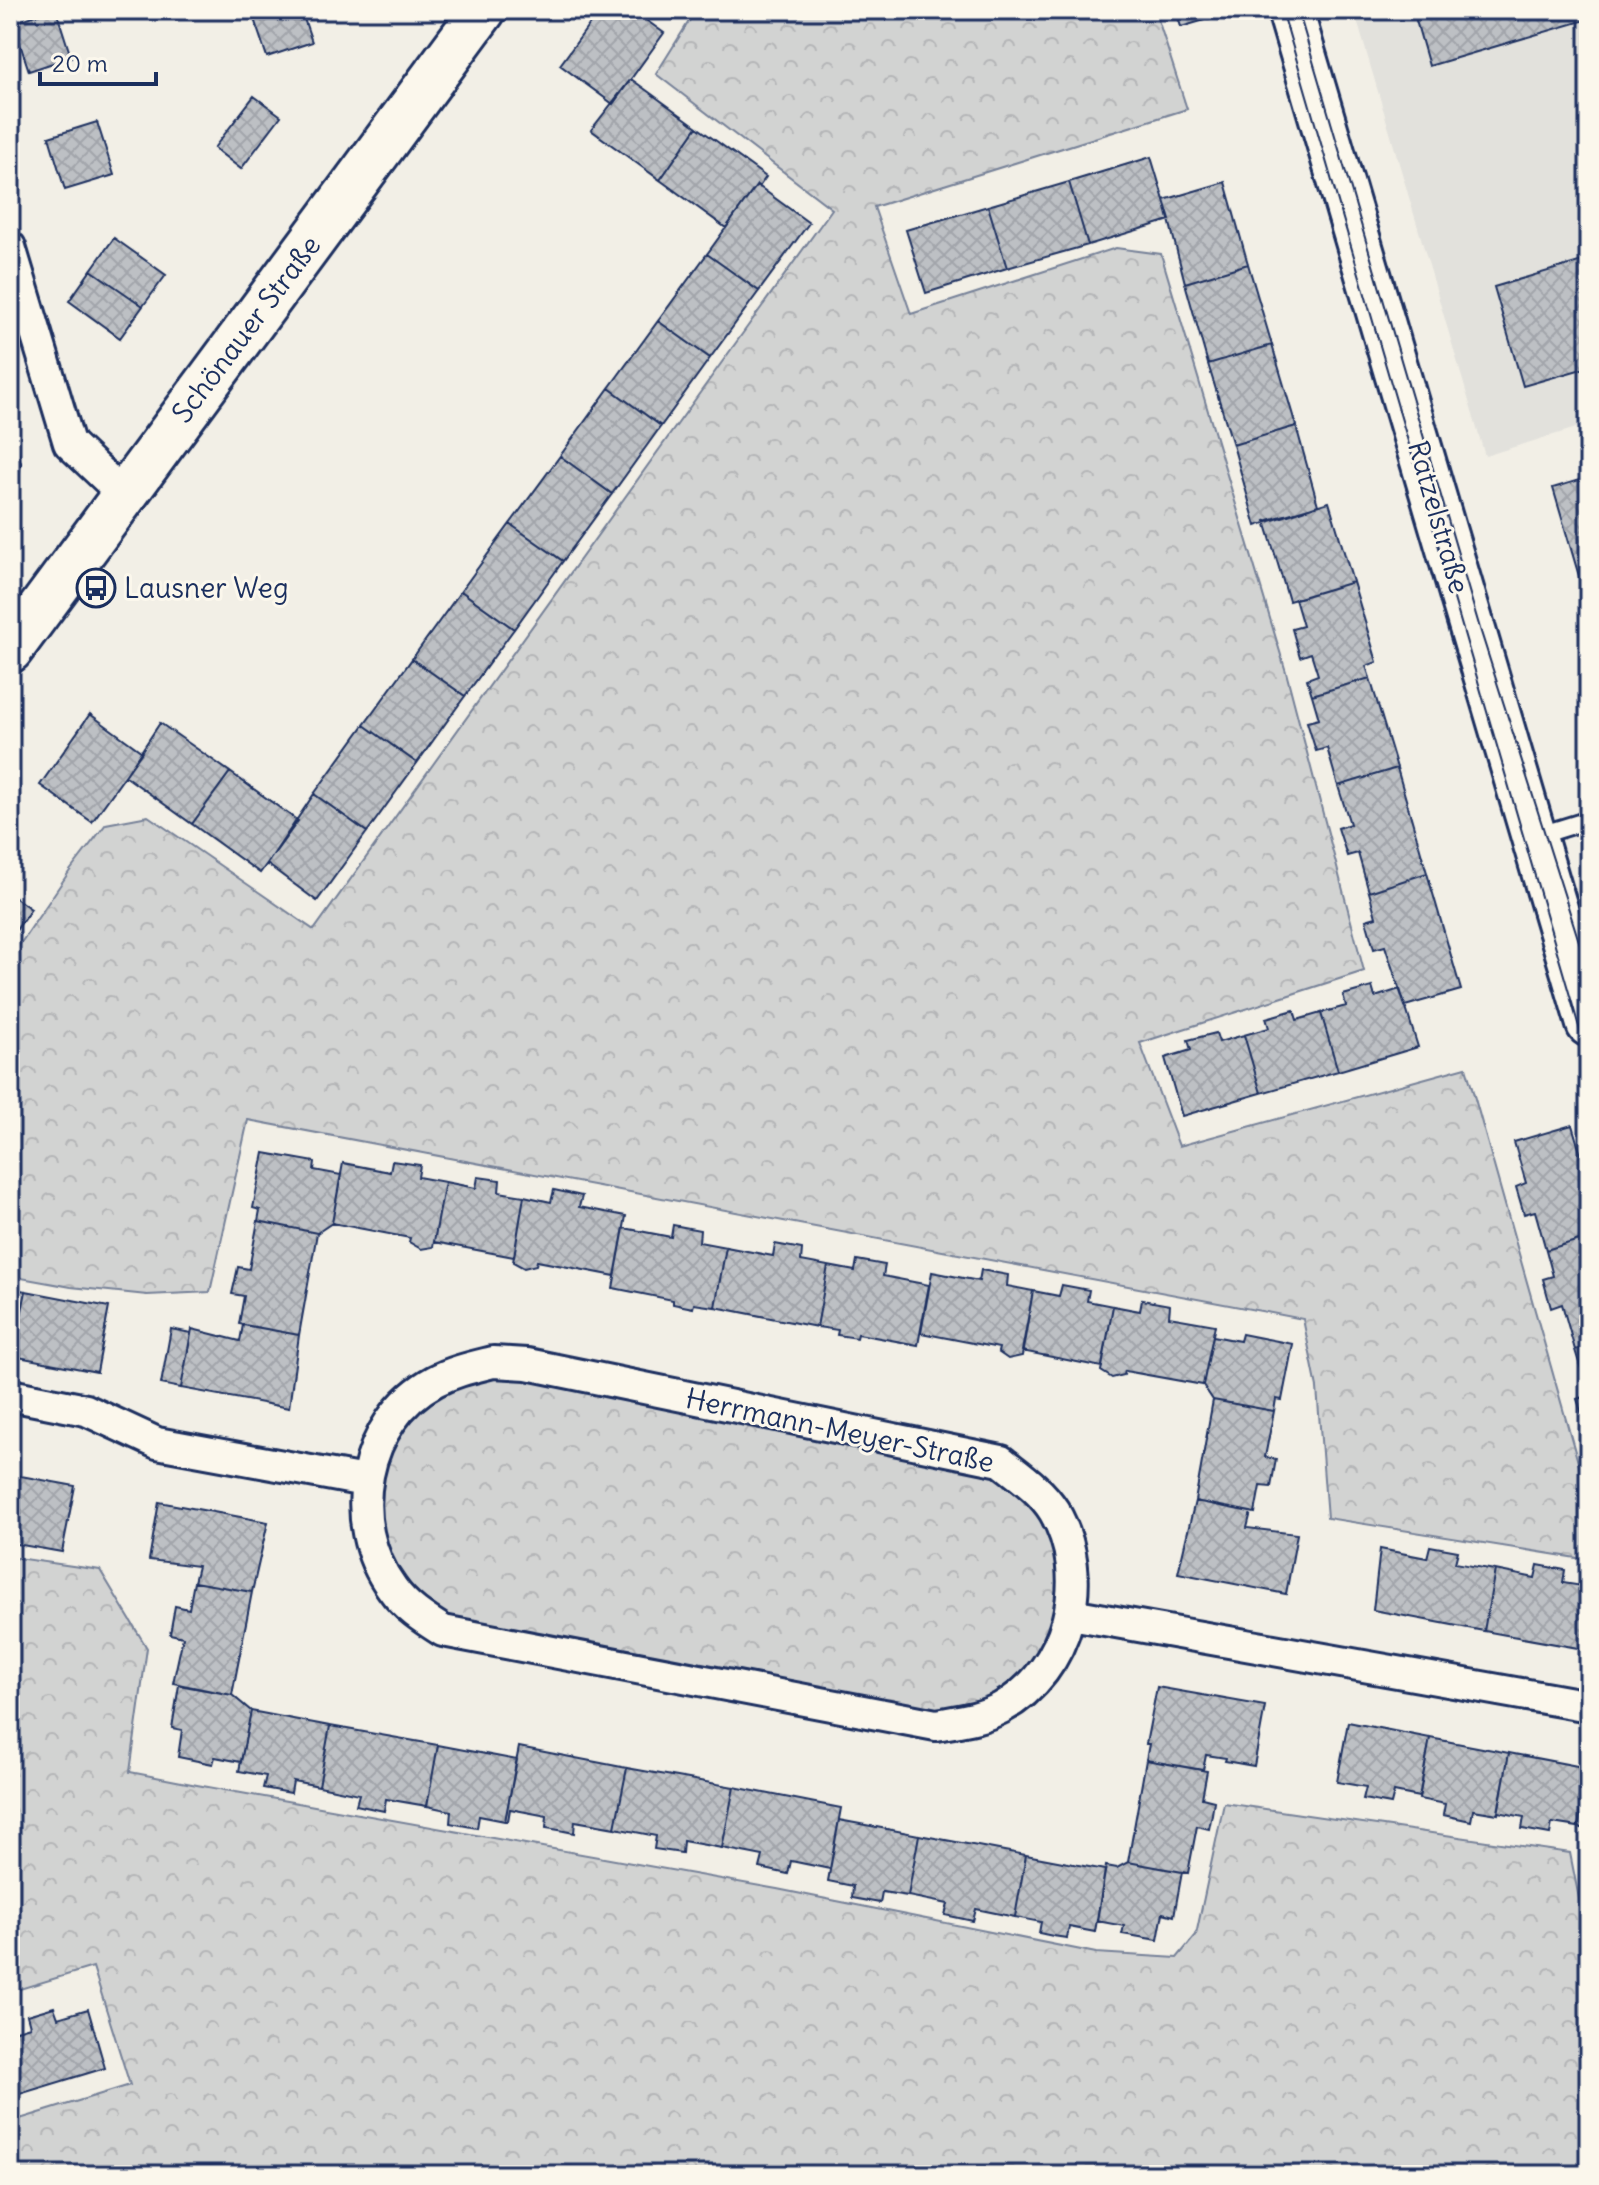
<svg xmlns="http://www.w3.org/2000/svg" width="1599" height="2185" font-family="Delius,sans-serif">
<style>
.built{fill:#e2e1dc}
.park{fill:url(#park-crowns);stroke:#768198;stroke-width:2}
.building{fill:url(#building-cross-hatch);stroke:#1b2f5e;stroke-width:2}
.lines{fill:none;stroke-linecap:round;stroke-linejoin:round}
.lane-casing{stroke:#1b2f5e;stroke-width:22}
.street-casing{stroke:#1b2f5e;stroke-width:36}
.primary-casing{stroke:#1b2f5e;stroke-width:50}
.lane{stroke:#fbf7ec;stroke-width:16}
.street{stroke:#fbf7ec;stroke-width:30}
.primary{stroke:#fbf7ec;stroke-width:44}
.tram{stroke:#1b2f5e;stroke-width:2}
.labels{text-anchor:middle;stroke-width:6;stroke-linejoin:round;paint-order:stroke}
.street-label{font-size:28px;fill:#1b2f5e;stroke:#fbf7ec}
.poi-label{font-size:28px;fill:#1b2f5e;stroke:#fbf7ec;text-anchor:start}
</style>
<defs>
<pattern id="park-crowns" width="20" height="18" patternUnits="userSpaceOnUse" patternTransform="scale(2)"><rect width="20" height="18" fill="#d2d3d2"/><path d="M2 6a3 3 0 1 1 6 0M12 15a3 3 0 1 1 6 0" fill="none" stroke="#b4b5b7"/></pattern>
<pattern id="building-cross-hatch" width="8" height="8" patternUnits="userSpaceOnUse" patternTransform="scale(2)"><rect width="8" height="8" fill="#bdc0c4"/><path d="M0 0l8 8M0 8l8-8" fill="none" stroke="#a2a5ab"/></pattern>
</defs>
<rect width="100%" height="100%" fill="#f2efe6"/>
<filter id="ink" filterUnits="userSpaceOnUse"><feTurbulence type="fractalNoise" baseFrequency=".0125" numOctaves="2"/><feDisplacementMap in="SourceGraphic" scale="16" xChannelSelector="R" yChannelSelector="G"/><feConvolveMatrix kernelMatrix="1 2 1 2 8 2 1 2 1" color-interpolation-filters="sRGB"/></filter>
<g filter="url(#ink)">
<path class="built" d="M1354,10H1589V424L1485,456Z"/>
<path class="park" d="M696,10H1155L1187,109L874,207L911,314L1116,248L1161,254L1286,672L1364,971L1140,1043L1179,1146L1466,1067L1589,1501V1560L1327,1518L1317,1388L1303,1319L248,1120L210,1292L147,1295L71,1287L10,1276V959L69,872L106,824L148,816L314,930L832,209L656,74Z
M493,1362L1001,1461L1064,1534L1054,1657L978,1718L443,1631L373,1555L379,1441L392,1419Z
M10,1557L100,1570L147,1648L130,1772L197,1785L777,1889L1096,1953L1177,1958L1196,1935L1224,1803L1570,1853L1589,1949V2175H10V2122L130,2085L93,1967L10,1992Z"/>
<path class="building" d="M50,10H56L71,57L29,71L13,23Z
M251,10H301L312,42L267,57Z
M600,10H632L664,33L613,104L560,65Z
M1176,10H1239L1181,27Z
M1413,10H1589V19L1429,66Z
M631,79L697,127L660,180L591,130Z
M254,96L281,116L241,169L214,148Z
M97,122L114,175L65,190L49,137Z
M697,127L766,177L759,187L757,185L726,228L660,180Z
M1151,157L1170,220L1088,245L1069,182Z
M1069,182L1088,245L1007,268L988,206Z
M1225,182L1248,264L1185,283L1164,200Z
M757,185L809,223L759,291L707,254Z
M988,206L1007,268L926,293L906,230Z
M114,238L166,275L143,306L91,270Z
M707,254L759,291L710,358L658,321Z
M1589,259V367L1523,386L1494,287Z
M1248,264L1272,345L1208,364L1185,283Z
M91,270L143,306L120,338L69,301Z
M658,321L710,358L661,426L609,388Z
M1272,345L1296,426L1233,445L1208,364Z
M609,388L661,426L612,494L560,456Z
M10,422L21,463L18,478L10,489Z
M1296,426L1318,505L1256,526L1233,445Z
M560,456L612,494L563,561L510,524Z
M1589,477V610L1553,488Z
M1329,502L1353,582L1289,601L1265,521Z
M510,524L563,561L514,629L461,591Z
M1353,582L1377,662L1366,666L1370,678L1312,695L1307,679L1318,675L1311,653L1300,657L1292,629L1303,626L1295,599Z
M461,591L514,629L465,696L412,659Z
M412,659L465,696L417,763L364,725Z
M1370,678L1397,768L1338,786L1327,748L1316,751L1307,722L1319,719L1312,695Z
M90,714L142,752L92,822L40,785Z
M160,723L230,772L192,824L125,776Z
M364,725L417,763L367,832L314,794Z
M1397,768L1427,873L1369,892L1358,853L1347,856L1338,828L1350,824L1338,786Z
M230,772L298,821L260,873L192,824Z
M314,794L367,832L317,901L267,864Z
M1427,873L1461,990L1405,1006L1385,946L1374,949L1366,920L1376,917L1369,892Z
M10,894L31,909L10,939Z
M1372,987L1375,997L1400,989L1418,1047L1338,1071L1321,1013L1346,1006L1343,995Z
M1294,1010L1297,1020L1321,1013L1338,1071L1261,1093L1244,1035L1269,1028L1266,1018Z
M1216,1033L1219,1042L1244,1035L1261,1093L1182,1116L1165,1058L1191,1050L1188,1040Z
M1572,1125L1589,1182V1237L1546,1250L1535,1211L1524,1214L1516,1187L1526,1183L1514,1142Z
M264,1153L315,1162L314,1170L341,1175L332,1223L317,1233L258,1221L260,1210L253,1208Z
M392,1161L420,1165L418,1177L445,1182L433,1247L421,1249L409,1242L410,1238L332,1223L343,1163L390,1172Z
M478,1177L500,1180L499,1192L524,1196L514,1257L434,1242L445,1182L476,1188Z
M554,1190L582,1196L579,1207L626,1216L615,1276L537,1261L536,1265L524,1268L513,1262L524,1196L551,1202Z
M258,1221L317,1233L299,1335L239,1324L244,1296L232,1294L235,1281L238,1267L249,1269Z
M673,1225L700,1230L699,1242L726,1247L715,1307L694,1304L693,1308L673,1304V1300L613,1288L624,1228L671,1237Z
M1589,1237V1346L1575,1350L1562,1304L1551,1308L1543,1279L1553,1276L1546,1250Z
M775,1244L802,1249L801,1261L828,1266L817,1327L715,1307L726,1247L773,1256Z
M857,1260L885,1265L883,1276L929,1285L918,1345L858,1334L857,1338L837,1335L838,1330L817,1327L828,1266L855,1271Z
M981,1270L1008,1275L1007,1286L1033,1291L1022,1356L1008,1359L998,1352L999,1348L921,1333L932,1272L979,1281Z
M1062,1285L1089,1290L1087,1301L1113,1306L1102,1367L1022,1351L1033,1291L1059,1296Z
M10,1288L26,1291L13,1356H10Z
M26,1291L109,1307L97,1372L13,1356Z
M1142,1300L1170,1305L1169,1317L1215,1325L1203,1385L1125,1371L1124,1375L1112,1378L1101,1371L1113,1306L1140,1311Z
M243,1325L299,1335L289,1408L181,1388L192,1329L240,1341Z
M171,1329L191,1333L181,1388L161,1384Z
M1242,1334L1293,1344L1282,1400L1276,1399L1274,1411L1213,1400L1203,1385L1213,1336L1240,1341Z
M1589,1346V1426L1586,1427L1577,1399L1589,1395L1575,1350Z
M1213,1400L1274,1411L1265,1457L1276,1459L1271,1487L1260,1486L1255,1513L1195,1501Z
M10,1474L75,1486L62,1552L10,1543Z
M1195,1501L1251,1512L1247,1528L1297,1534L1286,1594L1178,1573Z
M159,1502L268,1522L252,1592L194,1582L198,1566L149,1560Z
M1430,1546L1458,1551L1455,1563L1495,1570L1484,1631L1373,1610L1380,1549L1427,1558Z
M1538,1565L1565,1570L1563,1583L1589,1587V1650L1484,1631L1495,1570L1535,1578Z
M194,1582L252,1592L232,1695L173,1683L183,1637L170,1634L175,1606L189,1609Z
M179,1685L232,1695L251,1711L241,1762L215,1757L213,1764L178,1757L182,1730L172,1728Z
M1157,1687L1265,1706L1254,1766L1225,1761L1226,1758L1206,1755L1203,1770L1146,1760L1149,1744H1146Z
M251,1711L330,1726L319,1786L293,1781L291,1793L263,1788L266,1776L239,1771Z
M1348,1722L1430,1738L1419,1797L1394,1792L1391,1804L1363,1799L1366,1787L1337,1782Z
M330,1726L438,1745L427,1806L386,1799L384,1811L356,1805L359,1794L319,1786Z
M1430,1738L1509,1753L1498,1814L1473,1810L1471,1821L1443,1815L1445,1804L1419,1799Z
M438,1745L517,1760L505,1821L479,1816L477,1828L450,1823L451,1811L427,1806Z
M519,1747L627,1768L615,1828L575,1821L574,1833L559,1830L546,1828L547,1816L510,1809L508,1821H505Z
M1509,1753L1588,1768L1578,1827L1552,1823L1550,1834L1522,1829L1524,1817L1498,1812Z
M1146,1760L1207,1771L1202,1798L1214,1801L1212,1814L1209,1829L1197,1826L1188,1873L1128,1862Z
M627,1768L734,1787L722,1848L683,1841L682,1853L654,1849L656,1836L615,1828Z
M1588,1768H1589V1830L1578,1827Z
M734,1787L841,1808L830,1869L791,1861L788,1874L760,1868L763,1856L722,1848Z
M839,1820L919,1835L908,1896L882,1892L880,1903L852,1898L853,1886L828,1881Z
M919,1835L1026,1855L1015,1917L976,1909L973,1921L945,1915L948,1904L908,1896Z
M1026,1855L1105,1870L1095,1932L1069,1927L1067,1938L1053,1936L1039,1933L1041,1922L1015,1917Z
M1128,1862L1182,1872L1174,1916L1163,1913L1158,1940L1122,1934L1124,1926L1097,1921L1106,1866L1117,1868Z
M54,2007L58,2018L88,2009L105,2068L10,2097V2032L30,2026L27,2015Z"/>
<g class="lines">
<defs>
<path id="lane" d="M1537,836L1589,820"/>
<path id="street" d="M10,247L69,443L123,494
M493,1362L527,1364L1001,1461C1020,1476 1041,1490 1054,1511C1093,1577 1069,1671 1001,1708C980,1719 958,1721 936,1725L443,1631C424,1619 405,1607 392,1588C344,1523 362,1420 435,1381C454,1371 473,1367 493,1362Z
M10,1395L86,1410L157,1443L365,1481
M1071,1614L1589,1706"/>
<path id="primary" d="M1290,10L1589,1024
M10,650L483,10"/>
</defs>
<use href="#lane" class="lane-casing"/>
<use href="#street" class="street-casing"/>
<use href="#primary" class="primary-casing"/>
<use href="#lane" class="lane"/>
<use href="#street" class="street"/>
<use href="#primary" class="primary"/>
<path class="tram" d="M1282,10L1589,1061
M1298,10L1481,632L1589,973"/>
</g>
</g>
<defs>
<symbol id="bus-ring" viewBox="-11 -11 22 22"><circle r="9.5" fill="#fbf7ec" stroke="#1b2f5e" stroke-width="1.5"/><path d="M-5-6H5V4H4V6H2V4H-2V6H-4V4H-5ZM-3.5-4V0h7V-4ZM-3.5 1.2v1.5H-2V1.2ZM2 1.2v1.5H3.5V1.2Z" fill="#1b2f5e"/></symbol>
</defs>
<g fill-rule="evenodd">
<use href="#bus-ring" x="74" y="566" width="44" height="44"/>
</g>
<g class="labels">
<g class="street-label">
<text transform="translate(246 329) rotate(-53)" y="10">Schönauer Straße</text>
<text transform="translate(1439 517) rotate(74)" y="10">Ratzelstraße</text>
<text transform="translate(840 1430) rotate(12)" y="10">Herrmann-Meyer-Straße</text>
</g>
<g class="poi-label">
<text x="124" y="598">Lausner Weg</text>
</g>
</g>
<rect width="1599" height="2185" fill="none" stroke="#fbf7ec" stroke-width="40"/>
<rect x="20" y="20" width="1559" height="2145" fill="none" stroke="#1b2f5e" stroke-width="3" filter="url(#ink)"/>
<path d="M40 72v12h116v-12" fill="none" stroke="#1b2f5e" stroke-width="4"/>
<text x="52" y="72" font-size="24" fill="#1b2f5e" stroke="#fbf7ec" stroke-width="6" paint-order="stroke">20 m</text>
</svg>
